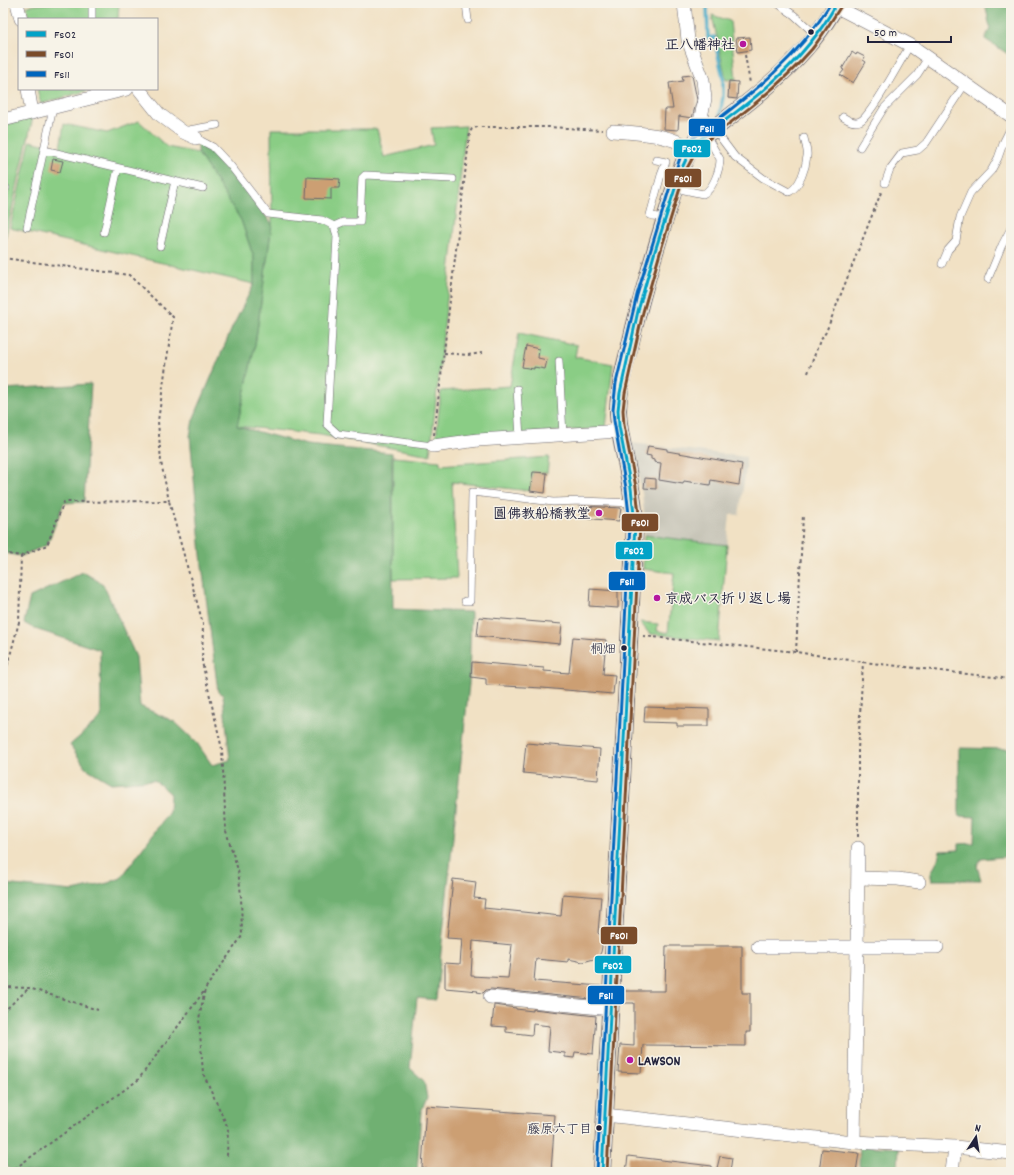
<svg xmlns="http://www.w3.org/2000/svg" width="1014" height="1175" font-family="Dekko,'Klee One',sans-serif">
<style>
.industrial{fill:#c7c5b8}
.green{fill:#8acd85;stroke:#567860}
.forest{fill:#6fb072;stroke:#486956}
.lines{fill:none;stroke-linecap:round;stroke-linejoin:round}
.stream{stroke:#4baeca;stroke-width:3.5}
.building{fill:#cc9f73;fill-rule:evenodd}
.service-casing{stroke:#6a656b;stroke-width:8}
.minor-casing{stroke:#6a656b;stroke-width:14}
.tertiary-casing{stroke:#6a656b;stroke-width:18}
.path{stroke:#6a656b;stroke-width:2;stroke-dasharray:3 3;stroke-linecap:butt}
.service{stroke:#fff;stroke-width:7}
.minor{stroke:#fff;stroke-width:13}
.tertiary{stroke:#fff;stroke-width:16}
.bus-1-casing{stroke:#f7f3e8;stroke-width:6}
.bus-2-casing{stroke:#f7f3e8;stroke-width:6}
.bus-3-casing{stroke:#f7f3e8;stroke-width:6}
.bus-1{stroke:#02a2c7;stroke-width:3}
.bus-2{stroke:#7a4b2a;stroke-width:3}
.bus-3{stroke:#0065bd;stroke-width:3}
.bus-dot{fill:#22223b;stroke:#f7f3e8;stroke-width:1.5}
.poi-dot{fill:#b5179e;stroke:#f7f3e8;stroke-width:1.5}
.labels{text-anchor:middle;stroke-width:3;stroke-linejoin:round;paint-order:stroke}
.bus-label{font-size:13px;fill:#22223b;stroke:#f7f3e8;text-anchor:end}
.poi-label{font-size:14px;font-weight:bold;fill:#22223b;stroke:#f7f3e8;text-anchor:end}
.line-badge{stroke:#f7f3e8;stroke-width:1.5}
.badge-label{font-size:11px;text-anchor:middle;font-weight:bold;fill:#fff}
</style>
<rect width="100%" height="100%" fill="#f7f3e8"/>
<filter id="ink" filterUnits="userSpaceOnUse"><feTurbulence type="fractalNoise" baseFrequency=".025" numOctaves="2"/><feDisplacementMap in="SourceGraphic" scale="8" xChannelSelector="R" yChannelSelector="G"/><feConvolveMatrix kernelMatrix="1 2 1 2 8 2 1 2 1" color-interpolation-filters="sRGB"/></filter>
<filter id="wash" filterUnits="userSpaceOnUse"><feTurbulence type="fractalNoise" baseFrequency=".012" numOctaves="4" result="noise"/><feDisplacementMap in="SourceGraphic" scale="16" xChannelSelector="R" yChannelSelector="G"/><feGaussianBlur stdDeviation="0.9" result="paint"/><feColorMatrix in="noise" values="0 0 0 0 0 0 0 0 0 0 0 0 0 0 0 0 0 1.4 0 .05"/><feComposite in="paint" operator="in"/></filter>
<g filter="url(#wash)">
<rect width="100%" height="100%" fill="#f1e1c4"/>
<path class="industrial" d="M632,443L746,457V468L739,515L730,514L727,545L644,535L645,522L642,493Z"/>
<path class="green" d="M50,3H119L118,19H28L27,6Z
M712,15L730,21L736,79L726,80Z
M37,89H93L41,104Z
M33,117L3,248V125Z
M139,121L167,147L198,153L241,220L254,258V284L10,228L30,141L60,148L64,124L107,133Z
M466,126L430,455L320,435L237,426L255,345L272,224L271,129H377L384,157L434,145L431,128Z
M519,333L577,345L575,357L613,364L606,428L446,439L436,437L441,391L510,386Z
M393,457L440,461V465L549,457L547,473L533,472L530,491L452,482L457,578L393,579Z
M644,535L727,545L719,641L651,634L648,632L640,622L658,624L657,631L668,633L674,573L643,569Z"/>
<path class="forest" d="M987,3H1011V56L985,39L990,28L986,8Z
M198,143L211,150L227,164L272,224L255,345L237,426L307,445L392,453L393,609L471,612L469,684L436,1000L417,998L410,1068L424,1081L427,1098L421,1112L417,1172H13L5,1165L3,1167V884L73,891L108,883L121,878L169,812L170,793L154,780L111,783L86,768L70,745L101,718L100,650L35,629L24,623L30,597L83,572L103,584L136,657L140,706L175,722L197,743L212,765L230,760L223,695L218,692L202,565L190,436L193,420L232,328L254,284V258L241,220L198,153Z
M91,384L84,502L64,503L47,545L21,556L3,553V389Z
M959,748L1011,749V856L981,859L977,866L981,880H932C929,873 933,870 936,864C938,860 939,855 940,851L959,850V844L974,843L975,817L959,816Z
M860,1146L899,1148L898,1168L859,1166Z"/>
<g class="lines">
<path class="stream" d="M707,3L708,38L714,37L723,77V97L720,114"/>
</g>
<g id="blocks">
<path class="building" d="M750,37L751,50L738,52L736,38Z
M852,52L856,55L857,53L865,57L863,60L866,62L853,83L840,75L844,70L842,69Z
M692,75L697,100L692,118L679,116L678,130L664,129L665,109H673L669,83L683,81L682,76Z
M729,81L738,82L737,99L728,98Z
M53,159L63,161L60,172L51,170Z
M307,177L340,179L339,188H331V199L306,198Z
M526,346L539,349L538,358L547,360L545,369L534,367V369L522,367Z
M648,446L667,449V451L742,464L739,485L711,480L710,485L684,481L683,484L659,480L661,463L654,462V460L651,459V456L646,455Z
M533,472L547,473L545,493L530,491Z
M645,478L656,479V489L644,488Z
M580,506L621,508L619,521L580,518Z
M590,589L618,591V608L589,606Z
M479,617L562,624L560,644L477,636Z
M573,637L606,640L603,674L615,675L613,694L542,688L486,685V679L471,677L472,662L544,668V671L569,673Z
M645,707L709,709V726H677V723L644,722Z
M526,743L600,749L598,780L523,773Z
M453,879L476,882L474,898L485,899L484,908L561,916L563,894L601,897L598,933L601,936L602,947L601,952L599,956L594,959L583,962L568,959V962L536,959L534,981L601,986L600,1000L491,989L486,990L483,993L477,992L478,991L445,988V963L460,964L462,939L447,938ZM473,941L512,945L508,978L471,976Z
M666,946H742V993H750V1032H746V1046L643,1045L641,1073L618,1072L620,1045L634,1046V1003H623V991H665Z
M494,1005L516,1008V1009L533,1011V1009L596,1016L593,1054L575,1052L574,1058L565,1057V1053L548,1051L550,1026L533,1024L532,1035L506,1032V1027L492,1026Z
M426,1106L555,1115L551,1172H472L422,1168Z
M822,1149L859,1153L856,1172H819Z
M628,1156L712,1166V1172H626Z
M720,1156L732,1158L730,1172H716Z"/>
</g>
</g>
<g filter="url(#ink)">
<use href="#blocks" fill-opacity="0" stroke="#6a656b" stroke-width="1"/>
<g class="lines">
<defs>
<path id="service" d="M466,3L468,20
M777,3L794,15L816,35
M92,19V3
M843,117C848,120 854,124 860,121C871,116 902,58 910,45
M714,129L735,157L763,178L789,192C800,187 806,167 807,156C808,150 805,143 804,138
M183,131L217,125
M196,138L213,147L230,165L268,214L322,220L334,226L337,236L327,424L338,434L433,446
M860,147L884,108L917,75L928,58
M44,150L203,188
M656,160L666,162L661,175L650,215L665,219
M885,183L890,169L902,153L918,150L926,143L965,84
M3,188H6
M675,188L703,194C713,190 720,169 720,159L706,135
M334,226L343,222H360L362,178L365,175L453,179
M27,227L53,108
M104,232L118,168
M160,246L175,181
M942,264L948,250L956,241L960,217L971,192L991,171L998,158L1004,141L1011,127
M988,279L1002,245L1011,228
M559,361L563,435
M517,389L520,438
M465,601H470L472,492L553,502L582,501L634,503"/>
<path id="minor" d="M17,3L21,19
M684,3L688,40L703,80L705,99L695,143
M835,6L910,45L1011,116
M28,89L32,113
M139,89L159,114L183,132L196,138
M3,120L127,89
M613,131C639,133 669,134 691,149
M433,446L478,440L620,431
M858,878L898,879L919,882
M758,947H937
M490,997L610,1009
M605,1115L854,1142L955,1147L1011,1153
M854,1142L857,947L858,848
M952,1172L955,1147"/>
<path id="tertiary" d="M602,1172L635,524C634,499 629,476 624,452C621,438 618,424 618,410C619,387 625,364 631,341C640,301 652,261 664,222C672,198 680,162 695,143C747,104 806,62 837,3"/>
</defs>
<use href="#service" class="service-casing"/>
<use href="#minor" class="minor-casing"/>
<use href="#tertiary" class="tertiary-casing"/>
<path class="path" d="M745,55L750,83
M3,258L129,275L173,317L158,421L161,462L169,501
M444,353L468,355L482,353
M808,373L819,343L826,332L882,190
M434,435L470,132L472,129L477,127H548L602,130
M3,553L21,556L19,622L3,682
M21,556L47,545L64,502L169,501L203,624L202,662L222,749L226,831L238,870L241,895L242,936L205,989L199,1019L203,1073L228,1128L227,1156
M643,636L796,652L863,662L1011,679
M796,652L803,515
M858,837V750L863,662
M3,987L29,988L98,1010
M3,1012L29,988
M10,1172L138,1080L205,990"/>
<use href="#service" class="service"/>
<use href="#minor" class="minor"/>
<use href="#tertiary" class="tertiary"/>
<defs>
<path id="bus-1" d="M602,1172L635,524L631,488L619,426L618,410L620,393L638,311L655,251L681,170L690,151L695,143C735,113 778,83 810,43C820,31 829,17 837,3"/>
<path id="bus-2" d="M607,1172L640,524L636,487L624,425L623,410L625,393L643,312L660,253L685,172L699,146C739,117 779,87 812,49C823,35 832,20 841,6"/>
<path id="bus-3" d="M597,1172L630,524L626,488L614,421L613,410L616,383L637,295L669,190L680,158L692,139C746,98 795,63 831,3"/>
</defs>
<use href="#bus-1" class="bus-1-casing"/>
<use href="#bus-2" class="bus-2-casing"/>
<use href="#bus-3" class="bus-3-casing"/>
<use href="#bus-1" class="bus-1"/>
<use href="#bus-2" class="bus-2"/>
<use href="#bus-3" class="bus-3"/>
</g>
</g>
<g class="bus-dot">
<circle cx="811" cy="32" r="3.5"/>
<circle cx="624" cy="648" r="3.5"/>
<circle cx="599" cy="1128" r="3.5"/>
</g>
<g class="poi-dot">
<circle cx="743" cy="44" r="4"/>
<circle cx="599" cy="513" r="4"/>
<circle cx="657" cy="598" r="4"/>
<circle cx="630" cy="1060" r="4"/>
</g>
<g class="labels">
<g class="bus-label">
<text x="616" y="653">桐畑</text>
<text x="592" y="1133">藤原六丁目</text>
</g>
<g class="poi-label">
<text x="735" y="49">正八幡神社</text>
<text x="591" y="518">圓佛教船橋教堂</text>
<text x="665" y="603" text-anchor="start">京成バス折り返し場</text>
<text x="638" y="1065" text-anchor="start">LAWSON</text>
</g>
</g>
<g class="line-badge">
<rect x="688" y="118" width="38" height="19" rx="4" fill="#0065bd"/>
<rect x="673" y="139" width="38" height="19" rx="4" fill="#02a2c7"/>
<rect x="664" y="168" width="38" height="20" rx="4" fill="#7a4b2a"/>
<rect x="621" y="513" width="38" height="19" rx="4" fill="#7a4b2a"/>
<rect x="615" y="541" width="38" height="19" rx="4" fill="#02a2c7"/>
<rect x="608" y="571" width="38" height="20" rx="4" fill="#0065bd"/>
<rect x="600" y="926" width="38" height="19" rx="4" fill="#7a4b2a"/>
<rect x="594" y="955" width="38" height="19" rx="4" fill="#02a2c7"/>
<rect x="587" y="985" width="38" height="20" rx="4" fill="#0065bd"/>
</g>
<g class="badge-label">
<text x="707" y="132">Fs11</text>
<text x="692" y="152">Fs02</text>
<text x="683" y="182">Fs01</text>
<text x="640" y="526">Fs01</text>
<text x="634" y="554">Fs02</text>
<text x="627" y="585">Fs11</text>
<text x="619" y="939">Fs01</text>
<text x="613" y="969">Fs02</text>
<text x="606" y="999">Fs11</text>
</g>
<rect width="1014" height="1175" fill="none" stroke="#f7f3e8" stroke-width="16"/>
<rect x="18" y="18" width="140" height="72" fill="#f7f3e8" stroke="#a29fa3"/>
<rect x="26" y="31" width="20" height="6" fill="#02a2c7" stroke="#a29fa3"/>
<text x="54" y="38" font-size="12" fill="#22223b">Fs02</text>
<rect x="26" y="51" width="20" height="6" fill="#7a4b2a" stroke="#a29fa3"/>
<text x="54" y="58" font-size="12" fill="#22223b">Fs01</text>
<rect x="26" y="71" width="20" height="6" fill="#0065bd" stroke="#a29fa3"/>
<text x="54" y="78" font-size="12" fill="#22223b">Fs11</text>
<g transform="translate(976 1137) rotate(12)" stroke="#f7f3e8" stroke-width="3" paint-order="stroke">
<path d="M0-3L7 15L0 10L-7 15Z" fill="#22223b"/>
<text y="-6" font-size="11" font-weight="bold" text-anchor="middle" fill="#22223b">N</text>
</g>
<path d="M868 36v6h83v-6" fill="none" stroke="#22223b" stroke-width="2"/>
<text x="874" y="36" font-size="12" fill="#22223b" stroke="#f7f3e8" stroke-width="3" paint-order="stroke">50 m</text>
</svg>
